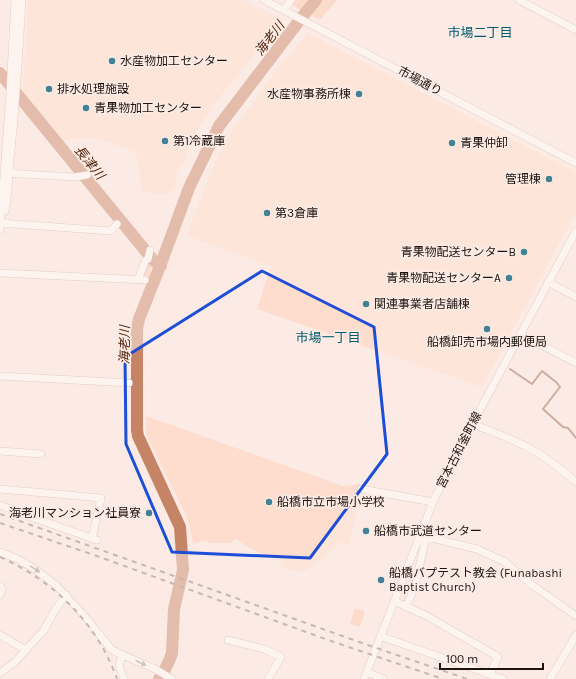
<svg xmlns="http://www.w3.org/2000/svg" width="576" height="679" font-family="Karla,'Noto Sans JP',sans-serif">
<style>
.built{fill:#ffddce}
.green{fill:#fec8af}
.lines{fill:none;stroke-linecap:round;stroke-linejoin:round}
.stream{stroke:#93624c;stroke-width:2}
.river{stroke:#c68466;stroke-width:12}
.minor-casing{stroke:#c6ada2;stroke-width:8}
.minor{stroke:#fff;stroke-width:7}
.rail{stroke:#867974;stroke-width:2;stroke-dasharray:5 5;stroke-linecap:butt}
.oneway{fill:#999593}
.marked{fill:none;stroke:#1d4ed8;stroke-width:3;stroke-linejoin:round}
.poi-dot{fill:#428296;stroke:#fbebe4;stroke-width:1.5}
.labels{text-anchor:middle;stroke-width:3.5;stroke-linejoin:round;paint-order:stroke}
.poi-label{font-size:12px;fill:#1d1410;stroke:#fbebe4;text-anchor:start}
.street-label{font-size:12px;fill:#1d1410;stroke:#fbebe4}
.neighbourhood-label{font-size:13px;fill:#005b70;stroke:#fbebe4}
.water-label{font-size:13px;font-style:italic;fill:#522611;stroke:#fbebe4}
</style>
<rect width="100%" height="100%" fill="#fbebe4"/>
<path class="built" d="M28,0H243L281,19L275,25L276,30L269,36L215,103L214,105L212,106L211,111L207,114L193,137L185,154L187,159L185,163L177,171L175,184L173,189L168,194L165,195L142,191L137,156L135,152L95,137L63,140L23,91Z
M308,33L576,173V212L482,387L257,309L271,266L190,237L188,235L189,229L218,155L231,133L286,57L294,51L296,46L299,41L303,40Z
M146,416L343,486L362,484L349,545L336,542L330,553L303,572L282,567L280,560L259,553L235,539L232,542L229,543H208L207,540L193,544L190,528L185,513L152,447L146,433Z"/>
<path class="green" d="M296,0H337L320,20L292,5Z
M150,262L152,265L149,278H145L142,276L146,265Z
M419,558L412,585L405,603L403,602V600Z
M355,608L365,611L360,627L350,624Z"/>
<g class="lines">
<path class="stream" d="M510,369L532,384L542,371L556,382L560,387L543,409L563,427L568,428L576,438"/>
<path class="river" d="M0,73L153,260L161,266
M159,679C165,670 169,663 172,653L174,609L183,570L180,527L138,436L137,430V329L139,319L162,261L189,188L219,126L302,17L316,0"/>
<defs>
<path id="minor" d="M264,0L576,163
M519,0L576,30
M284,10L291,0
M4,173L75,177L87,175
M5,211C9,194 8,176 10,159C16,106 19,53 22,0
M0,223L111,231L117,224
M0,230L10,93L15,0
M0,273L145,280
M138,280L145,261L148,259L150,250
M548,282L576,297
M520,334L576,363
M0,376L129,383
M472,424C491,431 510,438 527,447C545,456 561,469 576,482
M0,451L41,454
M0,489L101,498L92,539
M361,489L433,502
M0,505L37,519L97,540
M419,535L477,549L505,562L532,585L576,616
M0,552L18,559L36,570L56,585L87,619L111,649L116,652L155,669L172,679
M0,586L2,589L0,595
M394,601L427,616L498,657L490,674
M406,607L415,586L426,537
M0,635L26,650
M380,636L503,679
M228,640L264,649L281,657L268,679
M123,655C117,666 120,668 124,679
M367,672L383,679
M0,673L15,662L44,630L55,610L66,595
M364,679L433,502L452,462L576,231
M550,679L576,635"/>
</defs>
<use href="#minor" class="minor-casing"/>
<use href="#minor" class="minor"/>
<path class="rail" d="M0,514L362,643L467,679
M0,523L97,556L328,640L443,679
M0,557C54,581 97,623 117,679"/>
</g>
<defs><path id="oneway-solid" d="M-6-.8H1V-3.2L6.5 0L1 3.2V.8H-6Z"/></defs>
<g class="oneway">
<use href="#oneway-solid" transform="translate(35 569) rotate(32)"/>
<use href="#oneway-solid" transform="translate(141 663) rotate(24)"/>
</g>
<path d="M0 0H576V679H0ZM262,271L374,327L387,454L310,558L172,552L126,444L125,357Z" fill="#fbebe4" fill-opacity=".55" fill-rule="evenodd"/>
<path class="marked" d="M262,271L374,327L387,454L310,558L172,552L126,444L125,357Z"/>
<g class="poi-dot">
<circle cx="112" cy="61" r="4"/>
<circle cx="49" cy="89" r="4"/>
<circle cx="359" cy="94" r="4"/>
<circle cx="86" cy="108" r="4"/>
<circle cx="165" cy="141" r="4"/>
<circle cx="452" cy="143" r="4"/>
<circle cx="549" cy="179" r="4"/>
<circle cx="267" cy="213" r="4"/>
<circle cx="524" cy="252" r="4"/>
<circle cx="509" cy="278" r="4"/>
<circle cx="366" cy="304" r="4"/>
<circle cx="487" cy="329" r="4"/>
<circle cx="269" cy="502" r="4"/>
<circle cx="149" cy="513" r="4"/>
<circle cx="366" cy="531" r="4"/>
<circle cx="381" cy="580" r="4"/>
</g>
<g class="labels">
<g class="poi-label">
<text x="120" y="65">水産物加工センター</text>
<text x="57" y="93">排水処理施設</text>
<text x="351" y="98" text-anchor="end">水産物事務所棟</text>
<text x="94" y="112">青果物加工センター</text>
<text x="173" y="145">第1冷蔵庫</text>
<text x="460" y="147">青果仲卸</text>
<text x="541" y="183" text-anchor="end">管理棟</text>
<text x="275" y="217">第3倉庫</text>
<text x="516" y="256" text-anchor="end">青果物配送センターB</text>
<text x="501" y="282" text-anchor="end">青果物配送センターA</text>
<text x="374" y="308">関連事業者店舗棟</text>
<text x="487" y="346" text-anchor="middle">船橋卸売市場内郵便局</text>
<text x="277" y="506">船橋市立市場小学校</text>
<text x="141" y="517" text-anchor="end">海老川マンション社員寮</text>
<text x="374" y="535">船橋市武道センター</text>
<text x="389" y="577">船橋バプテスト教会 (Funabashi<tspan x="389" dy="14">Baptist Church)</tspan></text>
</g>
<g class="street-label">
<text transform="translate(420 81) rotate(28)" y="4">市場通り</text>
<text transform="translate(459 450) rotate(-63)" y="4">宮本古和釜町線</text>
</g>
<g class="neighbourhood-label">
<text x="480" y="37">市場二丁目</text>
<text x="328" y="342">市場一丁目</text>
</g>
<g class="water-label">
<text transform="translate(269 38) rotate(-52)" y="5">海老川</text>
<text transform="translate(90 162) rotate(51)" y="5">長津川</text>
<text transform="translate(124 345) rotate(-89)" y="5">海老川</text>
</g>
</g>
<path d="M440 663v6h103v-6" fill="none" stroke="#1d1410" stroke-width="2"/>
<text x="446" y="663" font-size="12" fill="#1d1410" stroke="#fbebe4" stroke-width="3" paint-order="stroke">100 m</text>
</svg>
